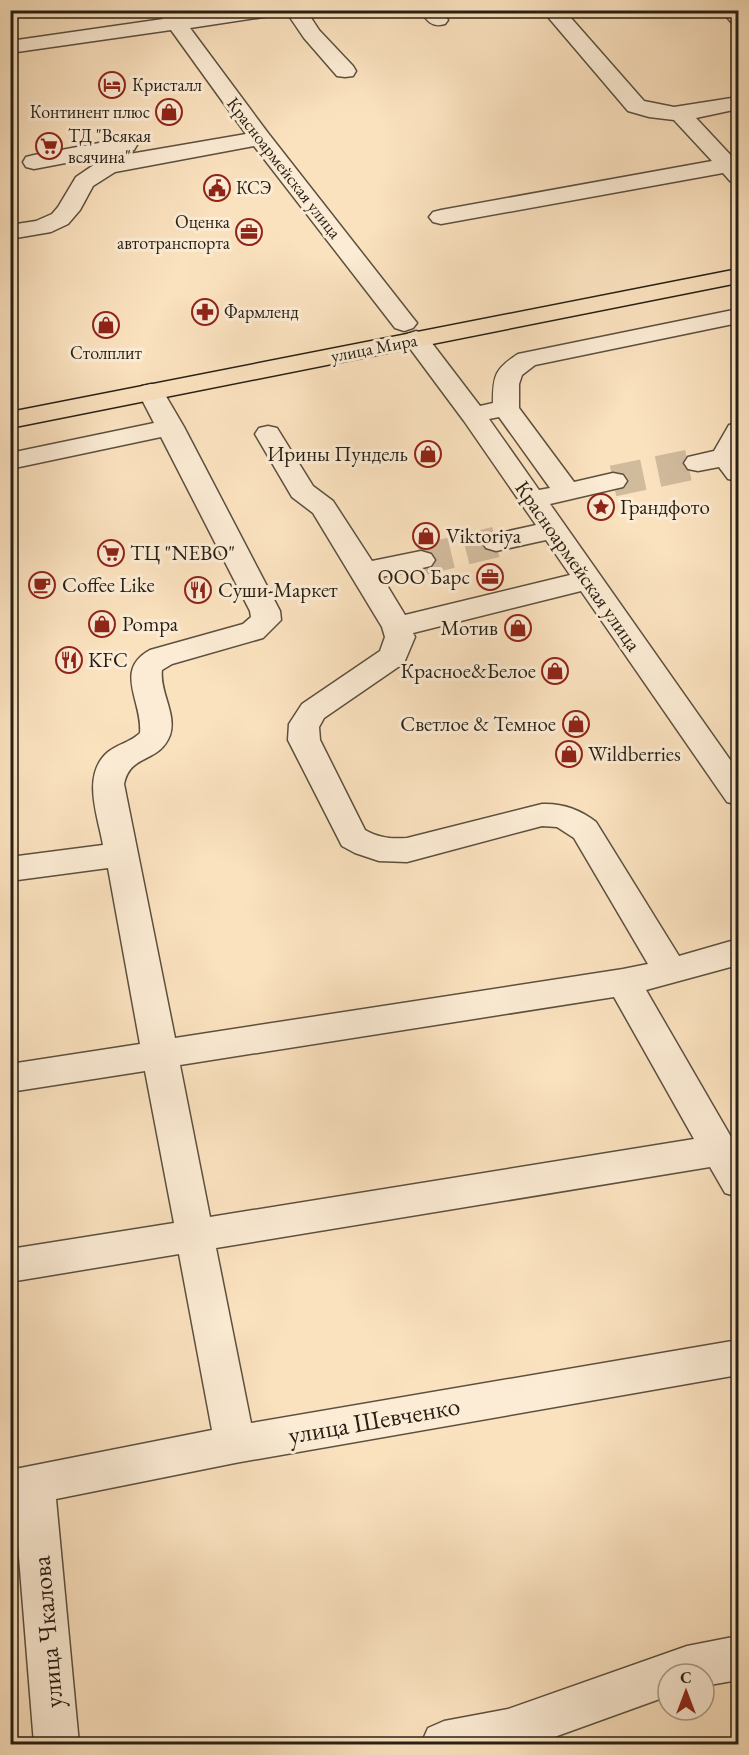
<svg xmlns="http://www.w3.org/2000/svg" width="749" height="1755" font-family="'EB Garamond',serif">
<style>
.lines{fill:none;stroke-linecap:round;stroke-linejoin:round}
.minor-tunnel{stroke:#d1bb9d;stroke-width:31;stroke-dasharray:31 15;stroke-linecap:butt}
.minor-casing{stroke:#5c503f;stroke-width:3}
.major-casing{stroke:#271f14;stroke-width:3}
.minor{fill:#fcecd5;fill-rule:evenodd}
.major{fill:#fbe2bf;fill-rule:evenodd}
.labels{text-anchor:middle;stroke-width:6;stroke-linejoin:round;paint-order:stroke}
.far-poi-label{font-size:18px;fill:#271f14;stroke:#fcecd5;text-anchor:start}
.far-street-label{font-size:18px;fill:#271f14;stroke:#fcecd5}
.poi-label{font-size:21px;fill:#271f14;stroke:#fcecd5;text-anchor:start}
.street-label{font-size:21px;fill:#271f14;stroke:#fcecd5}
.near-street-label{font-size:26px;fill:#271f14;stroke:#fcecd5}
</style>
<rect width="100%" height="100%" fill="#fbe2bf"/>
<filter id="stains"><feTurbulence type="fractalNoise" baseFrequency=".00333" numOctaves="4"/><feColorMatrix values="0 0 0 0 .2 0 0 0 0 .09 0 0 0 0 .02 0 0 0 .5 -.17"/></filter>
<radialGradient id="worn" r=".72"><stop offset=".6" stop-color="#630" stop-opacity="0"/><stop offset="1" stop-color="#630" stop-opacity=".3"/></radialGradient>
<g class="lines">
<path class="minor-tunnel" d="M613,481L698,463
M421,560L496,542"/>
<defs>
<path id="minor" d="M157,10H178L182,16L223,10H280L277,14L270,16L190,28L268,133L413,318L417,323L413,328L404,331L395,328L254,146L115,172L93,186L80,210L68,224L51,232L10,239V225L36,221L52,214L58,207L76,177L98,162L118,156L246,134L171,30L10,53V41L163,19Z
M285,10H306L319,30L353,66L356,71L353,76L345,77L337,76L304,38Z
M420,10H441L448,20L445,24C432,28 427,21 420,10Z
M542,10H564L644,101L674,107L738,97V109L696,118L738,163V183L730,181L723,173L441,224L433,222L429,217L433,212L441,210L712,161L674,120L649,117L628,111Z
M721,10H738V24L731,22Z
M126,138L134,140L137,145L134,150L34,169L26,167L23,162L26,157L34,155Z
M738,309V323L535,365L522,375L519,384V408L574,482L613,473L623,475L627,481L623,487L550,504L738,771V805L727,802L581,591L413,633L415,637L404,663L324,718L319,727L320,740L365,830C379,838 391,839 407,838L542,804C562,803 581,810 596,822L679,956L738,939V965L646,990L738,1149V1197L725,1193L710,1167L216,1248L251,1423L738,1340V1375L235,1463L56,1499L79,1744H34L15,1507L10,1508V1470L212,1430L179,1254L10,1282V1249L174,1223L145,1071L10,1092V1064L140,1044L108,868L10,881V857L103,845C98,816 81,775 108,752C118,744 131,742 140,733C143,702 113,670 150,650L243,624L251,617L250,611L161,437L10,469V453L154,423L138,392L142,386L151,384L160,386L184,427L280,611L281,620L263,638L172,664L162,670C159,691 177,714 170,735C159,764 130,753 124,784L175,1038L623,969L648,964L574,838L557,827L542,826L407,862L379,861L355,853L342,846L288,740L289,724L302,704L380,651L385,637L382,627L313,513L292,497L255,434L259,428L268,426L277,428L313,486L333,501L372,561L421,551L431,554L435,560L431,566L382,577L405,615L570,575L546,540L496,551L486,548L482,542L486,536L536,525L464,421L403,339L407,334L416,331L425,334L480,406L493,403C493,375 495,369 518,354ZM499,417L550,488L539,490L489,419ZM614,997L694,1139L210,1217L180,1065Z
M738,423V481L728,479L719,467L698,471L688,469L684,463L688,457L714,451L729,425Z
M738,1636V1680L704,1686V1674H668V1696L535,1744H421L428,1728L444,1721L508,1709L687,1646Z"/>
<path id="major" d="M738,269V283L10,428V412Z"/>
</defs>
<use href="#minor" class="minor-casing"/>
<use href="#major" class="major-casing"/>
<use href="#minor" class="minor"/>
<use href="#major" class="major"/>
</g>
<defs>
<symbol id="hotel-ring" viewBox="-11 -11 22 22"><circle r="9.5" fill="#fcecd5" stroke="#8f2418" stroke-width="1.5"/><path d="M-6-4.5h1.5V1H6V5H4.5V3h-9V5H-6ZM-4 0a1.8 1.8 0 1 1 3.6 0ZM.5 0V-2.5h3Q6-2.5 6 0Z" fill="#8f2418"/></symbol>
<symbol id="shop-ring" viewBox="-11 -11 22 22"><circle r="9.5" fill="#fcecd5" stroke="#8f2418" stroke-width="1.5"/><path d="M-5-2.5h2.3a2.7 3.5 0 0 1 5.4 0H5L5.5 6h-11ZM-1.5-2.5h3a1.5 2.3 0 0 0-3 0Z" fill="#8f2418"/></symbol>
<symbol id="supermarket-ring" viewBox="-11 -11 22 22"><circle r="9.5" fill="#fcecd5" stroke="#8f2418" stroke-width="1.5"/><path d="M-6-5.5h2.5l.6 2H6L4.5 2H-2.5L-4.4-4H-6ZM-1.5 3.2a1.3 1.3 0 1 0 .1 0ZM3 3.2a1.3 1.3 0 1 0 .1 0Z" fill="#8f2418"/></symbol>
<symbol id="civic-ring" viewBox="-11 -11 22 22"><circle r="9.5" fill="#fcecd5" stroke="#8f2418" stroke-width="1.5"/><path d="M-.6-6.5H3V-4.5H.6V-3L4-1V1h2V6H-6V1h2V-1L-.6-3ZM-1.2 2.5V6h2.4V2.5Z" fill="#8f2418"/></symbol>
<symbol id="office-ring" viewBox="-11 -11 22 22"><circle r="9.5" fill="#fcecd5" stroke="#8f2418" stroke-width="1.5"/><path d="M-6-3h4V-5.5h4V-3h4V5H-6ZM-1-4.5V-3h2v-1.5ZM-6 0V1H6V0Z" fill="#8f2418"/></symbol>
<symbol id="pharmacy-ring" viewBox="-11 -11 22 22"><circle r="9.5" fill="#fcecd5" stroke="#8f2418" stroke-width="1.5"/><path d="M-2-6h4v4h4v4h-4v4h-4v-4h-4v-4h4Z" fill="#8f2418"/></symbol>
<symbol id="sight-ring" viewBox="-11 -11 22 22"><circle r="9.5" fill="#fcecd5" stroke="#8f2418" stroke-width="1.5"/><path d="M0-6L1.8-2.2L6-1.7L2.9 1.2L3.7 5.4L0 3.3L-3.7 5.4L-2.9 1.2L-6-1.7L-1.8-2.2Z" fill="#8f2418"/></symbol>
<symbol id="cafe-ring" viewBox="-11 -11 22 22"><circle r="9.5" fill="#fcecd5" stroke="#8f2418" stroke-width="1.5"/><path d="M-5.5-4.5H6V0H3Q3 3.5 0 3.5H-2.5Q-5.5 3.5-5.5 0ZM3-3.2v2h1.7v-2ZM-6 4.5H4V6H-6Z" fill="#8f2418"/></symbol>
<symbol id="restaurant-ring" viewBox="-11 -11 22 22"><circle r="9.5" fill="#fcecd5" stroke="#8f2418" stroke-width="1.5"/><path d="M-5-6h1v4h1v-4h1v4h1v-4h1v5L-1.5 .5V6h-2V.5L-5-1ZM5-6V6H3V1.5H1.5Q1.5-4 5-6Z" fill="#8f2418"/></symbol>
</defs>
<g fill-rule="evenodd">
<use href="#hotel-ring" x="97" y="70" width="30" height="30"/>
<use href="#shop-ring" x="154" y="97" width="30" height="30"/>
<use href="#supermarket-ring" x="34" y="131" width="30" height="30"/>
<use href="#civic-ring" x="202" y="173" width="30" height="30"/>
<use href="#office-ring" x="234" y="217" width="30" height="30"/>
<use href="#pharmacy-ring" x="190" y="297" width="30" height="30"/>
<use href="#shop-ring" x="91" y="310" width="30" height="30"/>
<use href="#shop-ring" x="413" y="439" width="30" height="30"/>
<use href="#sight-ring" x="586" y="492" width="30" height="30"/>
<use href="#shop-ring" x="411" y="521" width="30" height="30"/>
<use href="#supermarket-ring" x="96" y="538" width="30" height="30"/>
<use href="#office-ring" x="475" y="562" width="30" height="30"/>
<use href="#cafe-ring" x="27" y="570" width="30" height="30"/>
<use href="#restaurant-ring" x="183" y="575" width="30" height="30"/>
<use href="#shop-ring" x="87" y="609" width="30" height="30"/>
<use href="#shop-ring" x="503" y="613" width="30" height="30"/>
<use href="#restaurant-ring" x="54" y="645" width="30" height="30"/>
<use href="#shop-ring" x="540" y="656" width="30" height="30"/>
<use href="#shop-ring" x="561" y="709" width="30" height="30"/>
<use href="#shop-ring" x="554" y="739" width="30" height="30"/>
</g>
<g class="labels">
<g class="far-poi-label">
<text x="132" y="91">Кристалл</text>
<text x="150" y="118" text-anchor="end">Континент плюс</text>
<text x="68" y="142">ТД "Всякая<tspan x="68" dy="21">всячина"</tspan></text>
<text x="236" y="194">КСЭ</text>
<text x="230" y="228" text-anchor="end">Оценка<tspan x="230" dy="21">автотранспорта</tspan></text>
<text x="224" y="318">Фармленд</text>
<text x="106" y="359" text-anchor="middle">Столплит</text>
</g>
<g class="far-street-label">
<text transform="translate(284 168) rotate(52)" y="6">Красноармейская улица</text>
<text transform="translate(374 348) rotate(-11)" y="6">улица Мира</text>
</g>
<g class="poi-label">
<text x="408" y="461" text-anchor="end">Ирины Пундель</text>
<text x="620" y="514">Грандфото</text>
<text x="446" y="543">Viktoriya</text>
<text x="130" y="560">ТЦ "NEBO"</text>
<text x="470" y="584" text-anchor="end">ООО Барс</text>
<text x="62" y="592">Coffee Like</text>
<text x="218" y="597">Суши-Маркет</text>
<text x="122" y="631">Pompa</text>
<text x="498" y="635" text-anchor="end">Мотив</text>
<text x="88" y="667">KFC</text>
<text x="536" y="678" text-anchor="end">Красное&amp;Белое</text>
<text x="556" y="731" text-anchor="end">Светлое &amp; Темное</text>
<text x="588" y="761">Wildberries</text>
</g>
<g class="street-label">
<text transform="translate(578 566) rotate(55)" y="7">Красноармейская улица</text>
</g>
<g class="near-street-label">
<text transform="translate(374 1420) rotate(-10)" y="9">улица Шевченко</text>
<text transform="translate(47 1632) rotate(-95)" y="9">улица Чкалова</text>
</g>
</g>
<rect width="749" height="1755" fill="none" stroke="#fbe2bf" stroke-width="36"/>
<rect x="12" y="12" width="725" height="1731" fill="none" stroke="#271f14" stroke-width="3"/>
<rect x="18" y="18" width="713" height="1719" fill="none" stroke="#271f14" stroke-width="1.5"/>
<g transform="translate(686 1692)"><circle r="28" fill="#fcecd5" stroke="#a79a88" stroke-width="1.5"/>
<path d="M0-4.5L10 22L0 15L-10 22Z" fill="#8f2418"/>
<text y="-9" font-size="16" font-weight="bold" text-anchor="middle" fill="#271f14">С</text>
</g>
<rect width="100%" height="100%" filter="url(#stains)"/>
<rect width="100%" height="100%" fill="url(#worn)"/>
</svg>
